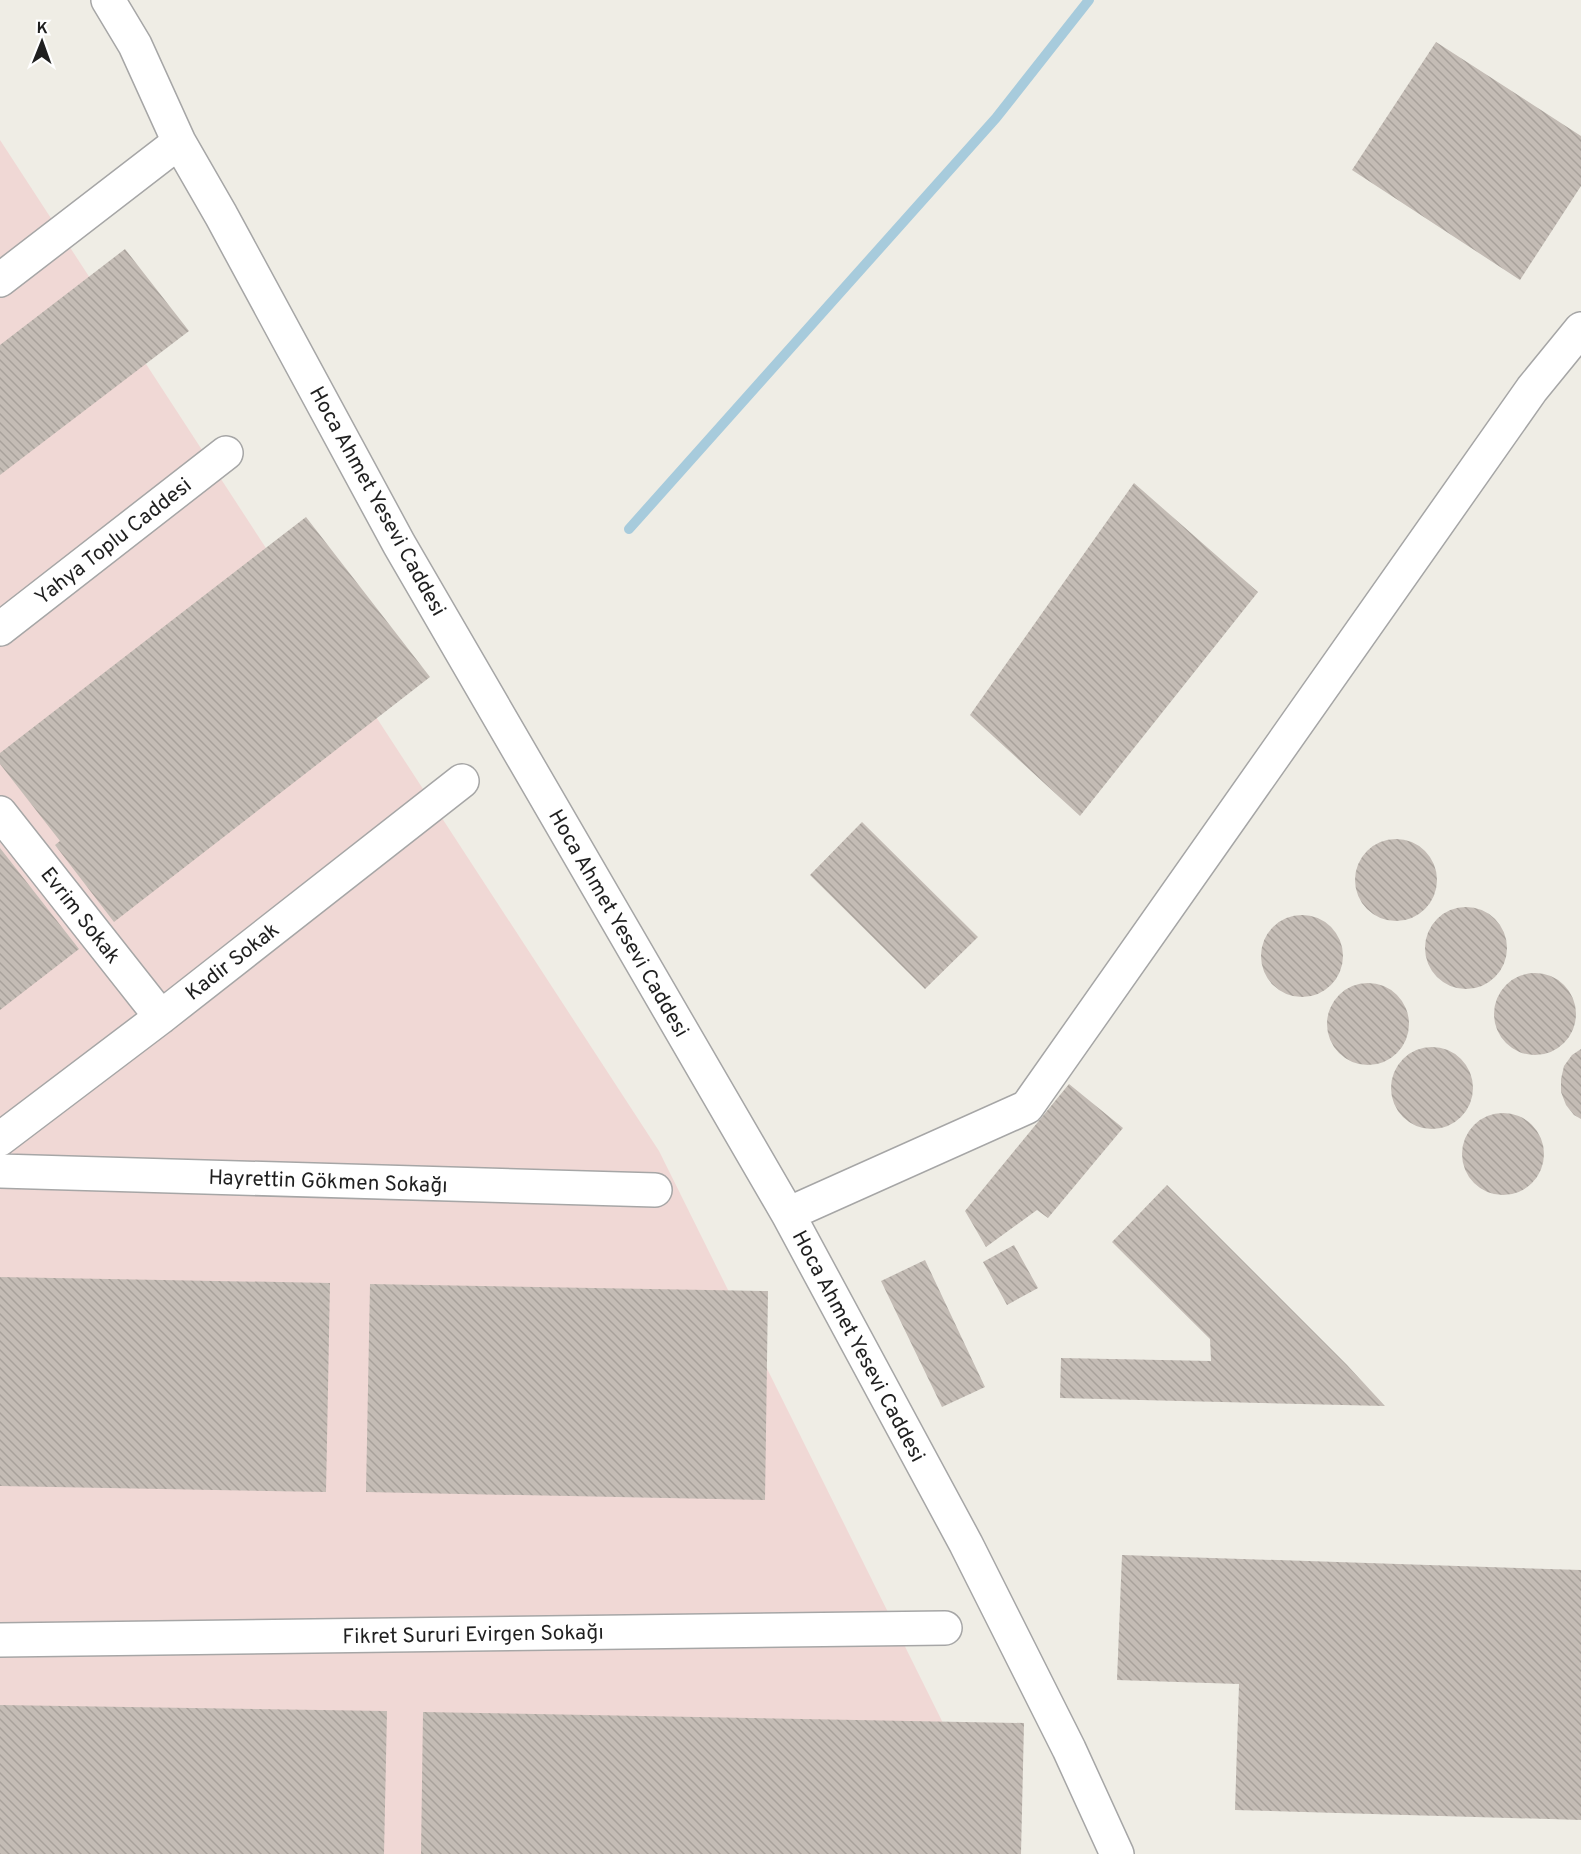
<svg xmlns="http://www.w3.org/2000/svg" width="1581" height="1854" font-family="Overpass,sans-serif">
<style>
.commercial{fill:#f0d8d5}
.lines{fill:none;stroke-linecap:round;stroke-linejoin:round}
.stream{stroke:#a7cbdc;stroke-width:10}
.building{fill:url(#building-back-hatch)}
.minor-casing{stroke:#a6a6a6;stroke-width:36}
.minor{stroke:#fff;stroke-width:33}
.labels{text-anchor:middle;stroke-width:4.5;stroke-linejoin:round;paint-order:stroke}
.street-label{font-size:21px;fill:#1f1f1f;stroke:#fff}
</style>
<defs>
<pattern id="building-back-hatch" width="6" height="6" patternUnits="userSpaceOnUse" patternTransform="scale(1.5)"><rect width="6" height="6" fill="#c4bcb5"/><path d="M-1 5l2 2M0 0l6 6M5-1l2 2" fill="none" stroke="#a8a19b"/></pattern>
</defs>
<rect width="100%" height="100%" fill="#efede5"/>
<path class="commercial" d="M0,140L659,1151L1008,1854H0Z"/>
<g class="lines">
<path class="stream" d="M629,529L996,118L1089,0"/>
</g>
<path class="building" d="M1436,42L1581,136V186L1520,280L1352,170Z
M125,249L189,331L0,475V345Z
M1134,483L1258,592L1080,816L970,715Z
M306,517L430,677L114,922L55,845L60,841L0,764V753Z
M862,822L978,937L925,989L810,875Z
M1355 880a41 41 0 1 1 82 0a41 41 0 1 1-82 0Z
M0,848L79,949L0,1010Z
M1425 948a41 41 0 1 1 82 0a41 41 0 1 1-82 0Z
M1261 956a41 41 0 1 1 82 0a41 41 0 1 1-82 0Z
M1494 1014a41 41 0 1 1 82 0a41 41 0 1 1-82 0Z
M1327 1024a41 41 0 1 1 82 0a41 41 0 1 1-82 0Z
M1391 1088a41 41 0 1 1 82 0a41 41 0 1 1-82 0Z
M1581,1049V1119L1574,1115L1566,1105L1561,1092V1079L1564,1066L1572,1055Z
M1069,1084L1123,1128L1048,1218L1037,1210L986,1247L965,1211Z
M1462 1154a41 41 0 1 1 82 0a41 41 0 1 1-82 0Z
M1167,1185L1347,1365L1385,1406L1060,1398L1061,1358L1211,1361L1210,1339L1112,1242Z
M1014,1245L1038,1288L1007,1305L983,1262Z
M925,1260L985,1387L942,1407L881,1281Z
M0,1277L330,1283L326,1492L0,1486Z
M370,1284L768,1291L765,1500L366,1492Z
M1122,1555L1581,1570V1820L1235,1810L1239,1684L1117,1680Z
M0,1705L387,1711L384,1854H0Z
M423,1712L1024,1723L1021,1854H421Z"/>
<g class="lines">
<defs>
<path id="minor" d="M108,0L135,45L179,142L221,215L399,544L788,1214L966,1544L1069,1749L1117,1854
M0,280L179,142
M0,629L226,453
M0,813L161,1017
M0,1139L161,1017L462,781
M0,1171L655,1190
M788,1214L1027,1107L1532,389L1581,329
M0,1640L945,1628"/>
</defs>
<use href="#minor" class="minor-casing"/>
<use href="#minor" class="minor"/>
</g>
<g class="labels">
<g class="street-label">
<text transform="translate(378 501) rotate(61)" y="7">Hoca Ahmet Yesevi Caddesi</text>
<text transform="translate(113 541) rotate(-38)" y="7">Yahya Toplu Caddesi</text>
<text transform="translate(81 915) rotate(52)" y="7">Evrim Sokak</text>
<text transform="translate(619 923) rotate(60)" y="7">Hoca Ahmet Yesevi Caddesi</text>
<text transform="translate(232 961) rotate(-38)" y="7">Kadir Sokak</text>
<text transform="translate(328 1181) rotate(2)" y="7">Hayrettin Gökmen Sokağı</text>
<text transform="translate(859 1346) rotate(62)" y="7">Hoca Ahmet Yesevi Caddesi</text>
<text transform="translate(473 1634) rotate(-1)" y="7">Fikret Sururi Evirgen Sokağı</text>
</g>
</g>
<g transform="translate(42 42) rotate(1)" stroke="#ffffff" stroke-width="4.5" paint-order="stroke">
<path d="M0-4.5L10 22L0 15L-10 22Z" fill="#1f1f1f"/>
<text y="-9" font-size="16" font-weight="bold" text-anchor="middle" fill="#1f1f1f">K</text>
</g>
</svg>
